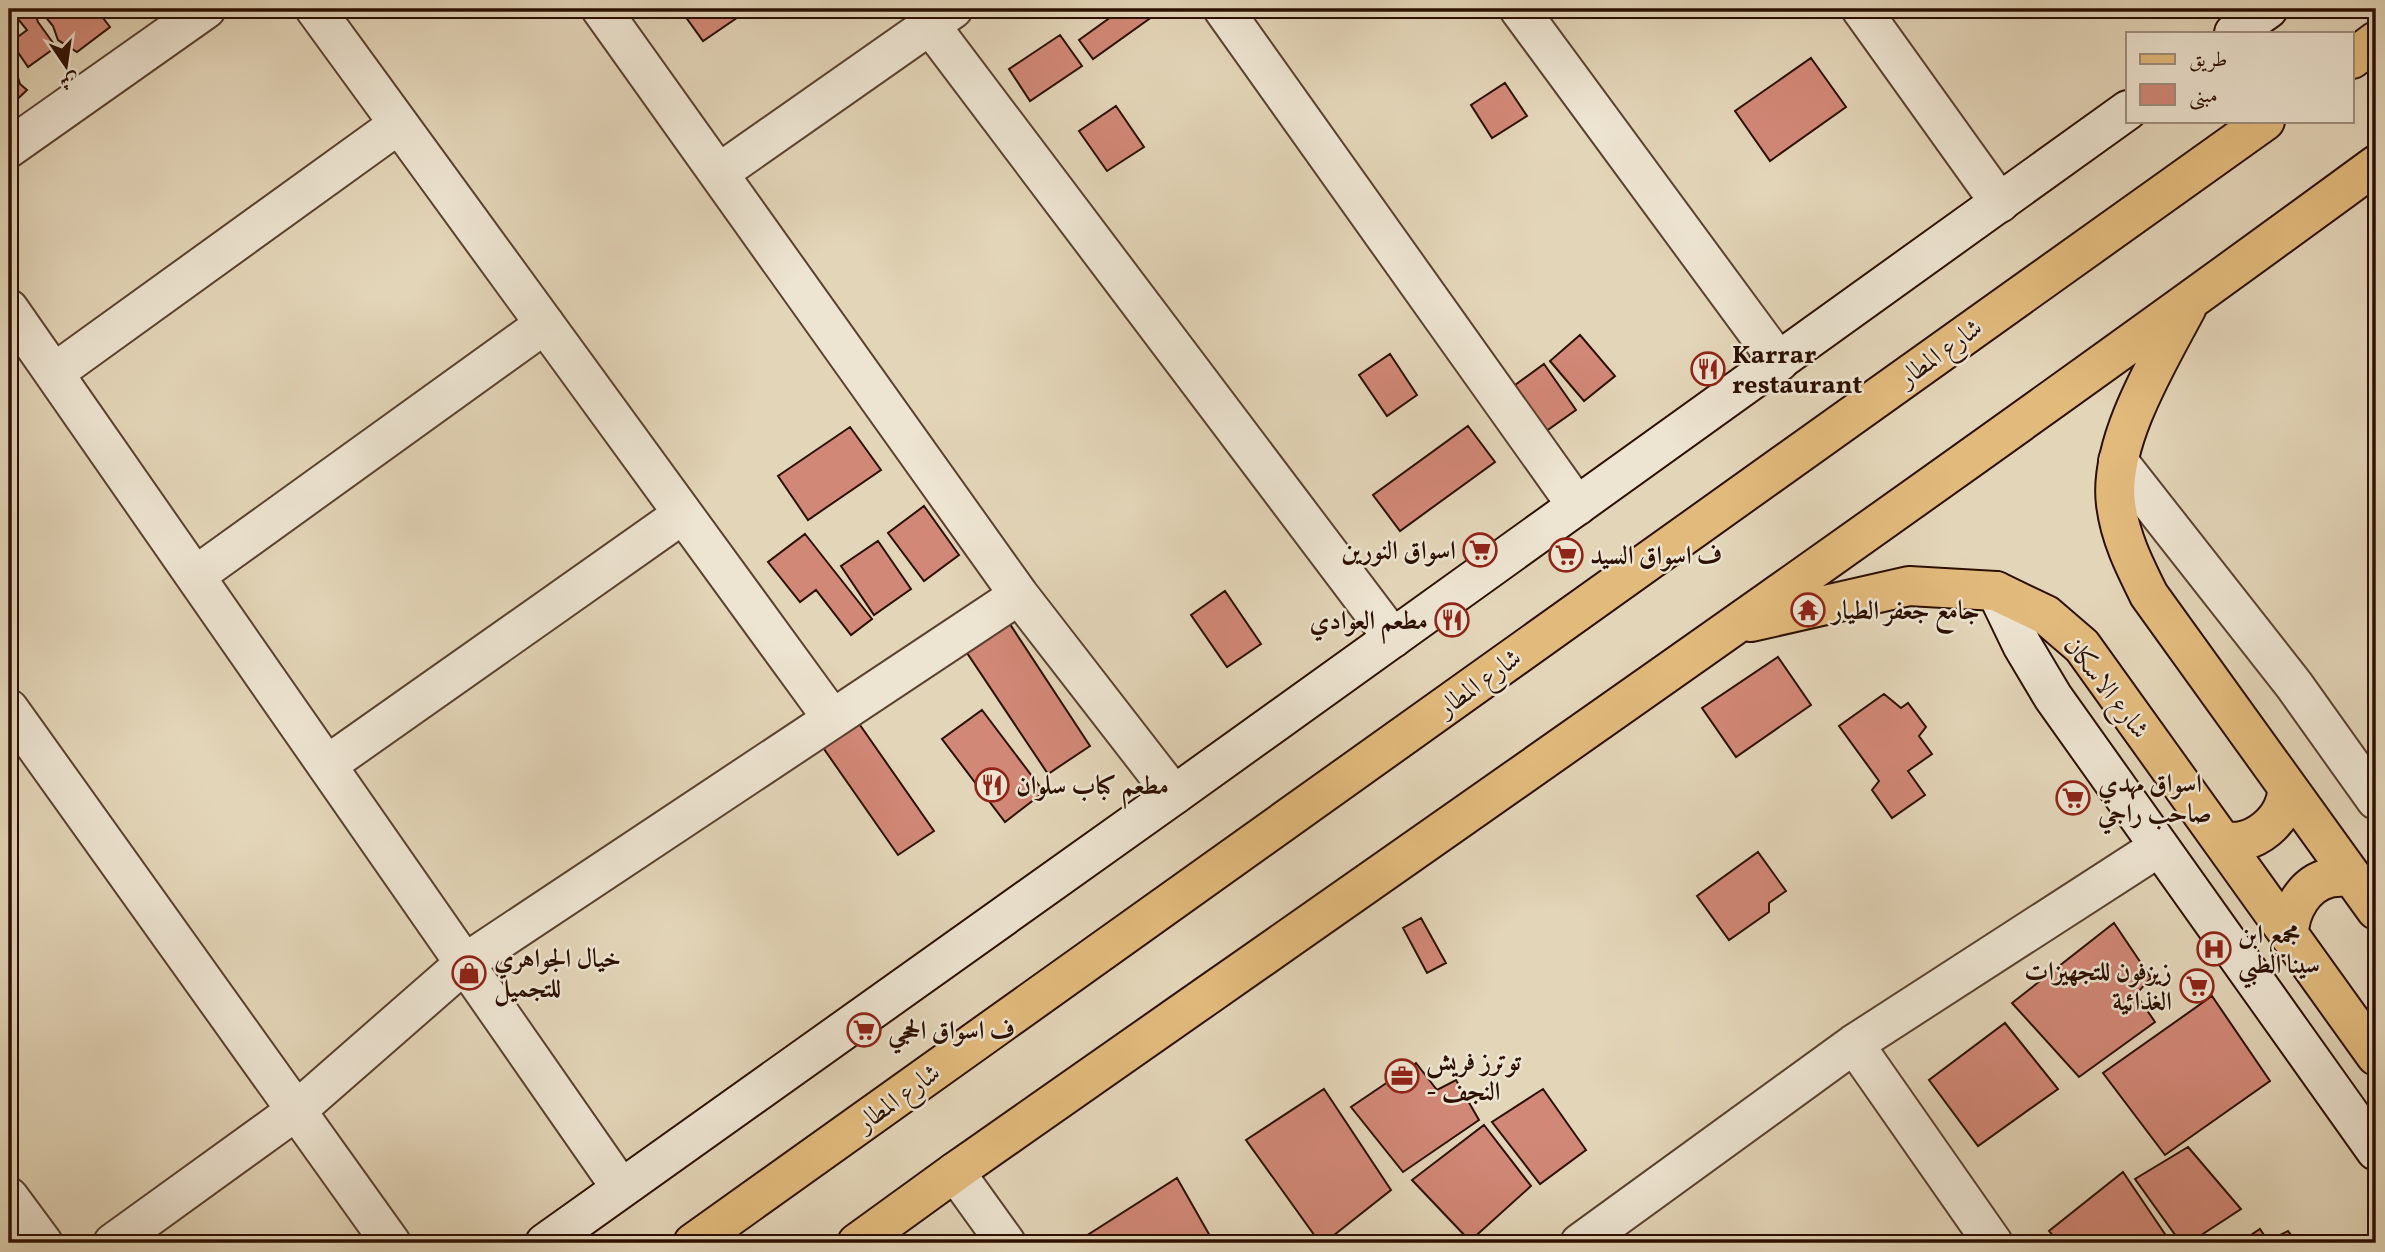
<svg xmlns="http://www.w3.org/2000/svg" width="2385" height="1252" font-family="Vollkorn,Amiri,serif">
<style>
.building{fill:#d28877;stroke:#2c1001;stroke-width:2}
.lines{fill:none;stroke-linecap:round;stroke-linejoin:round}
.street-casing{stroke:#5a412f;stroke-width:42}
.secondary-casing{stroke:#2c1001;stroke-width:42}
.primary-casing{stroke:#2c1001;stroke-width:42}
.street{stroke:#ede4d1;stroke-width:38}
.secondary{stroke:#ede4d1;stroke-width:38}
.primary{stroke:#e2ba7c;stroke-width:38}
.labels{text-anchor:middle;stroke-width:5;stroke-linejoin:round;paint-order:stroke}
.street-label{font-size:26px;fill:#2c1001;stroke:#ede4d1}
.poi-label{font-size:26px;font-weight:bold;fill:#2c1001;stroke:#ede4d1;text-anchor:start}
</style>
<rect width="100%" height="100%" fill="#e3d5b8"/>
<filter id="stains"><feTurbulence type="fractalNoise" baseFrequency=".00286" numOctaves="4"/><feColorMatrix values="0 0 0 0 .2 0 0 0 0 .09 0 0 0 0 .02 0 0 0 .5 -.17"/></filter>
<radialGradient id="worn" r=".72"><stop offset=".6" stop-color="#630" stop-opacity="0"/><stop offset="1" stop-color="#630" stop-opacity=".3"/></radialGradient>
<path class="building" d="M10,9H34L38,22L56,47L28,67L11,42L27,30Z
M39,9H96L110,27L77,52L58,40L53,26Z
M680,9H741L744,13L703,41Z
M1111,9H1163L1093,59L1079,40L1115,14Z
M9,15L17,29L9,34Z
M1060,35L1082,66L1030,101L1009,69Z
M1811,58L1846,107L1770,161L1735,111Z
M9,63L16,71L20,84L27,90L9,107Z
M1505,83L1527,116L1492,138L1471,105Z
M1116,106L1144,147L1107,171L1079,131Z
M1580,335L1615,376L1584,401L1550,361Z
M1390,354L1417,395L1387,416L1359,375Z
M1544,364L1576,410L1532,441L1500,396Z
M1468,426L1495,462L1400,531L1373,495Z
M850,427L881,470L808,520L778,476Z
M924,506L959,555L924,581L888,533Z
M805,534L872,619L851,635L816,590L800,602L768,562Z
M878,541L911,589L874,615L841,566Z
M1225,591L1261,644L1227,667L1191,615Z
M1000,609L1090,746L1048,774L957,638Z
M1778,657L1811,705L1736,757L1702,708Z
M1884,694L1901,708L1908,703L1926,727L1919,736L1932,754L1908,771L1925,795L1892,818L1872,790L1879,781L1839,726Z
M982,710L1044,792L1005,822L942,739Z
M853,715L934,831L898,855L817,739Z
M1758,852L1786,891L1769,903V912L1729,940L1697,896Z
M1421,918L1446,963L1427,973L1403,928Z
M2114,923L2151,978L2136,994L2155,1022L2079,1077L2012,1003Z
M2212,996L2270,1081L2165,1155L2103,1073Z
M2005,1023L2058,1089L1978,1146L1929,1080Z
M1416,1063L1437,1090L1456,1080L1479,1120L1403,1172L1351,1107Z
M1324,1089L1391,1190L1324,1243H1320L1246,1140Z
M1543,1089L1586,1150L1540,1184L1492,1122Z
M1484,1125L1531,1186L1470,1241L1412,1180Z
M2188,1147L2241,1209L2189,1243H2181L2135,1179Z
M2123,1172L2171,1243H2059L2049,1231Z
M1177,1178L1214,1243H1075Z
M2260,1229L2268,1241L2288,1231L2297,1243H2239Z"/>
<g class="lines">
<defs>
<path id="street" d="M315,9L832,718
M601,9L1019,595L1174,795
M1223,9L1577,506
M1519,9L1779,362
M1861,9L2000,203
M930,25L1393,638
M9,148L206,9
M719,173L953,9
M9,309L621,1188
M54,373L399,124
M2118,461L2294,685L2376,800
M195,576L545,324
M9,709L391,1243
M327,765L683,514
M1854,1044L1993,1243
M955,1172L1006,1243
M9,1197L43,1243
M113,1243L297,1110L465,963L1019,595
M1580,1243L1854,1044L2159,847"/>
<path id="secondary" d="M2234,33L2268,9
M1996,591L2022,645L2053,697L2376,1151
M545,1243L1174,795L2128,110"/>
<path id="primary" d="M2352,59L2376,41
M2187,307C2159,360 2108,443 2116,504C2120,537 2134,565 2149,595L2376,910
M1751,622L1909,586L1996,591L2046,615L2082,646L2376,1056
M2221,840C2252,850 2289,818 2287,787
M2289,935C2289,911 2304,884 2329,878C2336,876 2345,877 2352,877
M693,1243L2265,121
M857,1243L955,1172C1430,839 1908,508 2376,165"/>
</defs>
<use href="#street" class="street-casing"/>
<use href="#secondary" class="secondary-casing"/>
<use href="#primary" class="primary-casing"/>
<use href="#street" class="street"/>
<use href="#secondary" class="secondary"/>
<use href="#primary" class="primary"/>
</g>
<defs>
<symbol id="restaurant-ring" viewBox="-11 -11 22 22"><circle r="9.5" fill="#ede4d1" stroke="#8f2418" stroke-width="1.5"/><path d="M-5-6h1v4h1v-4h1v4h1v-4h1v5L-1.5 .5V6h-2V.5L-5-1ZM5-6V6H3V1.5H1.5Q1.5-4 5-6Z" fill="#8f2418"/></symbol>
<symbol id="supermarket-ring" viewBox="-11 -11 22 22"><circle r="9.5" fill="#ede4d1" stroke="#8f2418" stroke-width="1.5"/><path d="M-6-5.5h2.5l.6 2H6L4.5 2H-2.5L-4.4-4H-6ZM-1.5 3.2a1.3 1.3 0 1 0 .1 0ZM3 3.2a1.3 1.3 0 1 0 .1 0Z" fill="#8f2418"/></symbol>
<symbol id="temple-ring" viewBox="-11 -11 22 22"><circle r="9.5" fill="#ede4d1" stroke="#8f2418" stroke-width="1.5"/><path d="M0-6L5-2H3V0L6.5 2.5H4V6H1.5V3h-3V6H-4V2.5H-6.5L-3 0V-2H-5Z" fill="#8f2418"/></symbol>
<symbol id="hospital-ring" viewBox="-11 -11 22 22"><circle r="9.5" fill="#ede4d1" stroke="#8f2418" stroke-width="1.5"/><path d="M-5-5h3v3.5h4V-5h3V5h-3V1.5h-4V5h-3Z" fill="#8f2418"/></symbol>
<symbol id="shop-ring" viewBox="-11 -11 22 22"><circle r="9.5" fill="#ede4d1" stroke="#8f2418" stroke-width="1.5"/><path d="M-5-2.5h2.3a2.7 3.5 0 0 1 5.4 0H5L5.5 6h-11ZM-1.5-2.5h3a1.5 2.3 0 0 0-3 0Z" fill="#8f2418"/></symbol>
<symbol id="office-ring" viewBox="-11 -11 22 22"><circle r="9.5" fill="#ede4d1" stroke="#8f2418" stroke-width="1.5"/><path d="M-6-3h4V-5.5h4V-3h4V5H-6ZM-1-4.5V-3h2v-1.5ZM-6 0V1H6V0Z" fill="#8f2418"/></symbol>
</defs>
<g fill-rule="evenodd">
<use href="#restaurant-ring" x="1689" y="350" width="38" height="38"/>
<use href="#supermarket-ring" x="1461" y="531" width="38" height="38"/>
<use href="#supermarket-ring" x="1547" y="536" width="38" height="38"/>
<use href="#temple-ring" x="1789" y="591" width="38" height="38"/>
<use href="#restaurant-ring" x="1433" y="601" width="38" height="38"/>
<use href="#restaurant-ring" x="973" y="766" width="38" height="38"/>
<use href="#supermarket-ring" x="2054" y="779" width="38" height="38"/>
<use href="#hospital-ring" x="2195" y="930" width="38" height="38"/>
<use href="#shop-ring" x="450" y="954" width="38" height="38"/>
<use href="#supermarket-ring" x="2178" y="967" width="38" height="38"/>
<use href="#supermarket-ring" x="845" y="1011" width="38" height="38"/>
<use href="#office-ring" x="1383" y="1057" width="38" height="38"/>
</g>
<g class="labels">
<g class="street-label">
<text transform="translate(1940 352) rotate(-36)" y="9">شارع المطار</text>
<text transform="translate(1479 682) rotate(-36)" y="9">شارع المطار</text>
<text transform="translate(2107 687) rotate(52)" y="9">شارع الاسكان</text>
<text transform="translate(898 1097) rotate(-36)" y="9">شارع المطار</text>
</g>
<g class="poi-label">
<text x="1732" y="363">Karrar<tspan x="1732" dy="30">restaurant</tspan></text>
<text x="1456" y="559" text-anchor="end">اسواق النورين</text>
<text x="1590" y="564">ف اسواق السيد</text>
<text x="1832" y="619">جامع جعفر الطيار</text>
<text x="1428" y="629" text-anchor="end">مطعم العوادي</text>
<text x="2098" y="792">اسواق مهدي<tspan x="2098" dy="30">صاحب راجي</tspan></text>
<text x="1016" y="794">مطعم كباب سلوان</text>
<text x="2238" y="943">مجمع ابن<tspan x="2238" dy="30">سينا الطبي</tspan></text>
<text x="494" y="967">خيال الجواهري<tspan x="494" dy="30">للتجميل</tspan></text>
<text x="2172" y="980" text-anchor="end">زيزفون للتجهيزات<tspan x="2172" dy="30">الغذائية</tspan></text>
<text x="888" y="1039">ف اسواق الحجي</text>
<text x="1426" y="1070">توترز فريش<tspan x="1426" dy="30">- النجف</tspan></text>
</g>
</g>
<rect width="2385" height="1252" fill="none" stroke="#e3d5b8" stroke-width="35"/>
<rect x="10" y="10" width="2364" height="1231" fill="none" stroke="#2c1001" stroke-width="3.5"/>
<rect x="18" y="18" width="2350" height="1217" fill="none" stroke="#2c1001" stroke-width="2"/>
<rect x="2126" y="32" width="228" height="91" fill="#ede4d1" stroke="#a08f7e" stroke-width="2"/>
<rect x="2140" y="54" width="35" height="10" fill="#e2ba7c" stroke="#a08f7e" stroke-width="2"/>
<text x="2189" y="66" font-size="21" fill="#2c1001">طريق</text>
<rect x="2140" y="84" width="35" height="21" fill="#d28877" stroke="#a08f7e" stroke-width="2"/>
<text x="2189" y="102" font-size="21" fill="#2c1001">مبنى</text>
<g transform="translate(66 66) rotate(167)" stroke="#ede4d1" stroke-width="5" paint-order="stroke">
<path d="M0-5L12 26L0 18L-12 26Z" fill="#2c1001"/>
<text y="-10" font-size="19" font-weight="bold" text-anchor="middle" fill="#2c1001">ش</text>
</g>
<rect width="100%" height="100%" filter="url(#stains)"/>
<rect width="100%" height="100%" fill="url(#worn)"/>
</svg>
